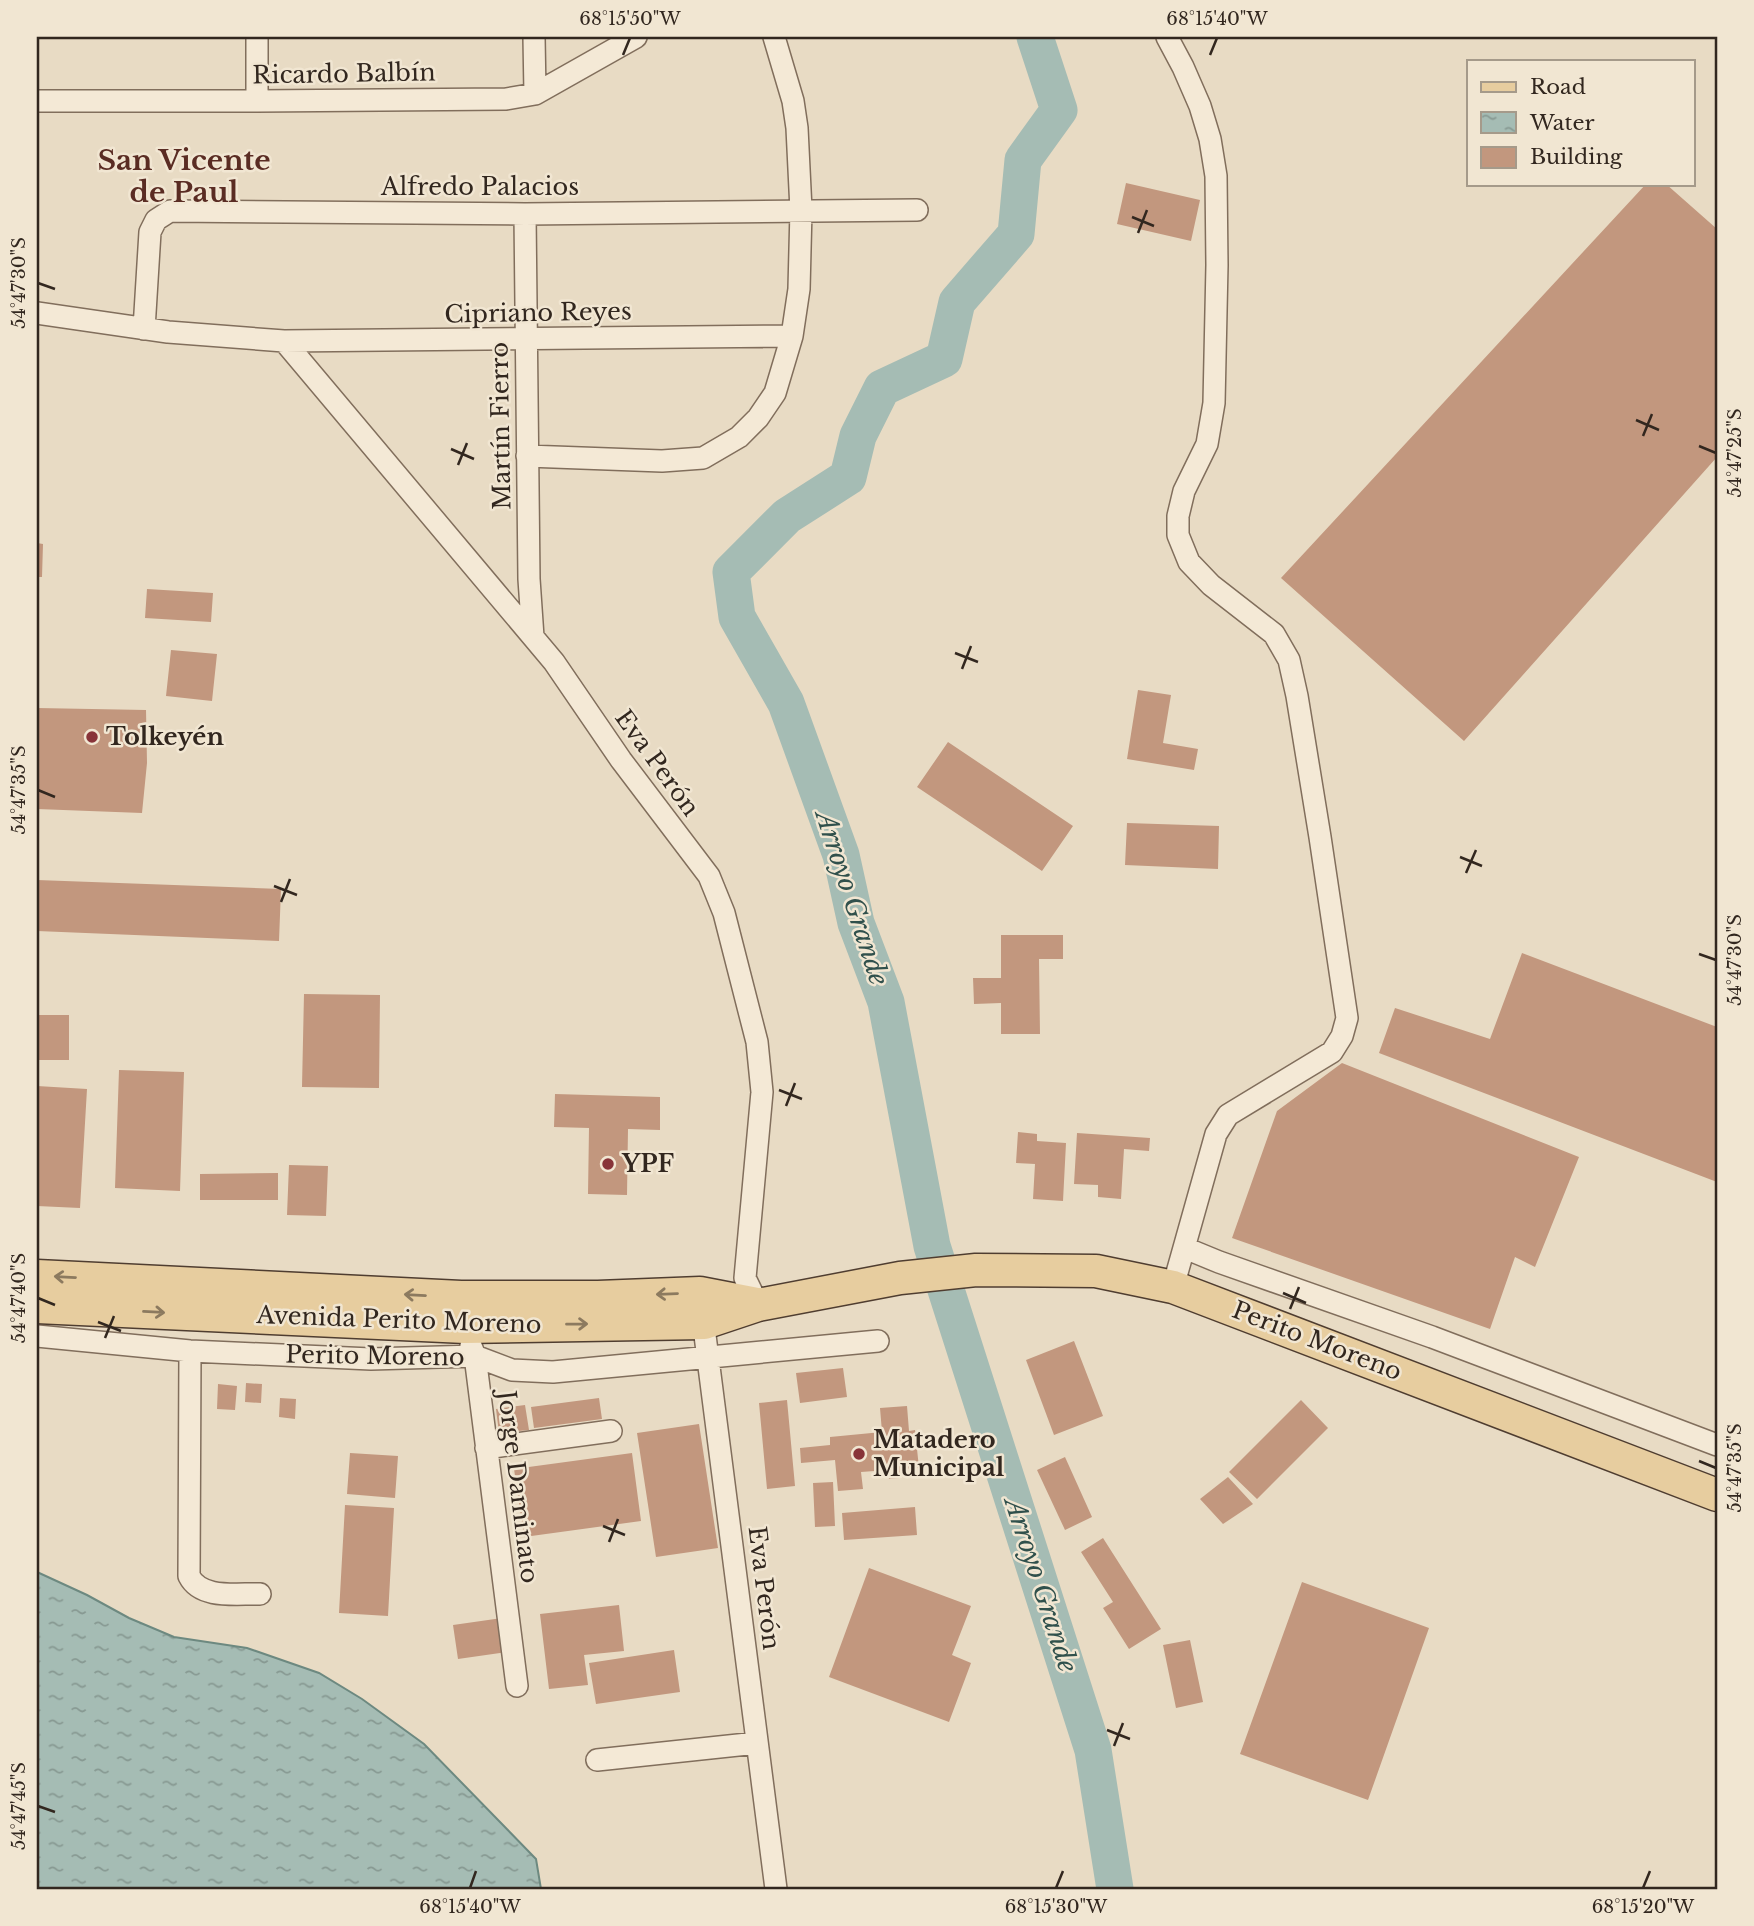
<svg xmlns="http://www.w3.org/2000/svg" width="1754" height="1926" font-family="'Libre Baskerville',serif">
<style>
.water{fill:url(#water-ripples);stroke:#6d8980;stroke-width:2}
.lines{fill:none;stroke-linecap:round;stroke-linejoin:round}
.river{stroke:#a5bcb4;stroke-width:37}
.building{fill:#c2977e}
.street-casing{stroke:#816e5c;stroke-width:24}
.primary-casing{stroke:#4f3d30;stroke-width:35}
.street{stroke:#f4e9d6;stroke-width:21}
.primary{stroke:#e7cd9f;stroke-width:32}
.oneway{stroke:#8c7a5f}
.ticks{fill:none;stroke:#32271f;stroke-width:2.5}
.poi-dot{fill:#883439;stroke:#f1e6d2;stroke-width:2.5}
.labels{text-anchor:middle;stroke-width:5;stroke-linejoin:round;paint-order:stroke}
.street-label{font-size:24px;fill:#32271f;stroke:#f1e6d2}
.poi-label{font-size:24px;font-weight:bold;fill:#32271f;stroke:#f1e6d2;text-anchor:start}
.water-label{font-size:26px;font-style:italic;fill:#30504c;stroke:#f1e6d2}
.quarter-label{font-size:28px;font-weight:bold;fill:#5a2c23;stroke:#f1e6d2}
.neatline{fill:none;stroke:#32271f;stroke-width:2.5}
.ticks-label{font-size:18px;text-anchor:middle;fill:#32271f}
</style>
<defs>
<pattern id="water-ripples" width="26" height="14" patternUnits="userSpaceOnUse" patternTransform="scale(1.75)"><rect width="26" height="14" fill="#a5bcb4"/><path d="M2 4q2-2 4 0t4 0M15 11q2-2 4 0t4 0" fill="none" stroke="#879992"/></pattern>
</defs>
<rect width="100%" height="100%" fill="#e8dbc4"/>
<path class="water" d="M37,1572L87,1595L129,1618L174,1637L247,1648L319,1673L362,1699L424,1744L536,1859L541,1889H37Z"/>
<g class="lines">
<path class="river" d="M1035,37L1059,110L1023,160L1016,234L957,302L944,359L882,388L858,436L848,477L787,516L731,572L737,617L786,703L841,855L856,923L886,1002L932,1246L1093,1750L1115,1889"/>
</g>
<path class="building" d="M1126,183L1200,200L1191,241L1117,224Z
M1646,184H1666L1717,229V457L1464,741L1281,578Z
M37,543L43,544L42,577H37Z
M147,589L213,593L211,622L145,618Z
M171,650L217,654L212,701L166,696Z
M1138,690L1171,695L1163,743L1198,749L1194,770L1127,759Z
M37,708L146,710L147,763L142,813L37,809Z
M948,742L1073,826L1042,871L917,787Z
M1127,823L1219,826L1218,869L1125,865Z
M37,880L281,889L279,941L37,931Z
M1001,935H1063V959H1039L1040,1034H1001V1003L974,1004L973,978H1001Z
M1522,953L1717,1027V1182L1379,1053L1395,1008L1490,1039Z
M304,994L380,995L379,1088L302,1087Z
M37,1015H69V1060H37Z
M1342,1063L1579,1157L1535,1267L1515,1257L1490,1329L1232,1238L1277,1111Z
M119,1070L184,1072L180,1191L115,1188Z
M37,1086L87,1089L80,1208L37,1206Z
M555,1094L660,1097V1130L628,1129L627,1195L588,1194L589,1128L554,1127Z
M1018,1132L1037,1134V1141L1066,1143L1063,1201L1033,1199L1035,1164L1016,1163Z
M1077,1133L1150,1138L1149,1151L1124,1149L1121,1199L1098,1197V1185L1074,1184Z
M289,1165L328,1166L326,1216L287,1215Z
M278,1173V1200H200V1174Z
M1074,1341L1103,1416L1054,1435L1026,1360Z
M843,1368L847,1397L800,1403L796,1373Z
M246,1383L262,1384L261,1403L245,1402Z
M218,1384L237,1386L235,1410L217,1409Z
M280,1398L296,1399L295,1419L279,1417Z
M599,1398L602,1419L534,1428L531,1407Z
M787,1400L795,1486L767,1489L759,1403Z
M1301,1400L1328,1428L1257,1499L1229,1472Z
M525,1405L529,1430L499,1433L496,1409Z
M907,1406L909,1431L915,1430L919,1468L900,1469L901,1478L889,1479L888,1470L861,1472L863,1489L838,1491L835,1460L801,1463L800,1448L830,1445V1437L882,1432L880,1408Z
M699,1424L718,1548L656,1557L637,1433Z
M350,1453L398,1456L395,1498L347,1494Z
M632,1453L641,1521L524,1537L514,1469Z
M1065,1457L1092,1517L1065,1530L1037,1470Z
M1228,1477L1253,1504L1223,1524L1200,1499Z
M833,1482L835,1526L815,1527L813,1483Z
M345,1505L394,1508L388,1616L339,1613Z
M915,1507L917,1535L844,1540L842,1513Z
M1103,1538L1161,1629L1129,1649L1103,1608L1113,1602L1081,1552Z
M869,1568L971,1606L952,1655L971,1663L949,1722L829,1677Z
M1302,1582L1429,1628L1368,1800L1240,1754Z
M619,1605L624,1651L584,1655L588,1685L549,1689L540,1614Z
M502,1618L507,1652L458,1659L453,1625Z
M1190,1640L1203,1702L1176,1708L1163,1645Z
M674,1650L680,1692L596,1704L589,1663Z"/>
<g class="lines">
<defs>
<path id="street" d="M534,37L535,94
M1167,37L1183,67L1200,106L1210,139L1216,176L1217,265L1214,403L1207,444L1184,491L1178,516V535L1189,562L1211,585L1274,634L1289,660L1297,696L1320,837L1347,1018L1342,1036L1332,1052L1228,1115L1216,1134L1173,1287
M37,101H257L506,99L535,94L636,37
M257,101V37
M525,214L529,579L533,637
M37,313L168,332L284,341L792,336
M144,329L150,232L156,220L170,211L525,214L917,210
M284,341L554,662L621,760L709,876L724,913L757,1042L762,1092L745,1278L758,1305
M527,456L662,461L703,458L739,437L758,418L775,393L792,336L799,289L801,210L797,128L793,101L774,37
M1185,1248L1219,1262L1432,1337L1717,1445
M702,1312L776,1889
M37,1336L190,1351L371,1359L475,1356L512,1370L553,1372L878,1341
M471,1346L475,1356L517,1686
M190,1351L189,1576C201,1600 238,1593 260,1594
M486,1448L611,1431
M597,1760L757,1743"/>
<path id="primary" d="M37,1276L461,1297H598L700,1293L757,1304
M37,1307L465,1327L704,1323L758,1305L900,1278L976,1270L1096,1271L1173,1287L1717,1495"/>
</defs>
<use href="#street" class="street-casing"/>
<use href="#primary" class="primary-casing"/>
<use href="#street" class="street"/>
<use href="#primary" class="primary"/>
</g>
<defs><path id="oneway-shaft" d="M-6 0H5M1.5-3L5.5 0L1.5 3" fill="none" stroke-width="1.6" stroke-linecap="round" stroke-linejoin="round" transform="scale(1.75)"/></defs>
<g class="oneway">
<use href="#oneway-shaft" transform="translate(65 1277) rotate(-177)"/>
<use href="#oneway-shaft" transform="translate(667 1294) rotate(178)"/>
<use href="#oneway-shaft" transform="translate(415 1295) rotate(-177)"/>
<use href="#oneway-shaft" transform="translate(154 1312) rotate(3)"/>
<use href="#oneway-shaft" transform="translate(577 1324) rotate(-1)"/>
</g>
<path class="ticks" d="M623,55L630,38M1210,55L1217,38M1132,217L1154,226M1138,233L1147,210M38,283L55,289M1636,420L1659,430M1643,436L1652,414M1699,446L1716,453M451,449L474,459M458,465L467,443M955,653L978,662M962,669L971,646M38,790L55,797M1460,857L1482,866M1466,873L1476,850M274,886L297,895M281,902L290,879M1699,954L1716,960M779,1090L802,1099M786,1106L795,1083M1283,1293L1306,1303M38,1298L55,1305M1290,1309L1299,1287M98,1322L121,1331M105,1338L114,1316M1699,1461L1716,1468M603,1526L625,1535M609,1542L618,1519M1107,1730L1130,1739M1114,1746L1123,1723M38,1806L55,1812M470,1888L476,1871M1056,1888L1063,1871M1643,1888L1650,1871"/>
<g class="poi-dot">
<circle cx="92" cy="737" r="7"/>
<circle cx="608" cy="1164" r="7"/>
<circle cx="859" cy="1454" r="7"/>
</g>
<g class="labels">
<g class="street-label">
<text transform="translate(344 74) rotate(-1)" y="8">Ricardo Balbín</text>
<text x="480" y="195">Alfredo Palacios</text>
<text transform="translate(538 313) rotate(-1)" y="8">Cipriano Reyes</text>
<text transform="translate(501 426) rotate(-91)" y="8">Martín Fierro</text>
<text transform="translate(657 763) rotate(54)" y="8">Eva Perón</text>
<text transform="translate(399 1320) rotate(2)" y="8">Avenida Perito Moreno</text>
<text transform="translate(1317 1341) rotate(21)" y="8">Perito Moreno</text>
<text transform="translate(375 1356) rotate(1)" y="8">Perito Moreno</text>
<text transform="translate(518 1487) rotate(83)" y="8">Jorge Daminato</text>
<text transform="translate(764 1588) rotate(83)" y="8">Eva Perón</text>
</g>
<g class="poi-label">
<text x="106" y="745">Tolkeyén</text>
<text x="622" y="1172">YPF</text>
<text x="873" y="1448">Matadero<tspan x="873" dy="28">Municipal</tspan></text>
</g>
<g class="water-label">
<text transform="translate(852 898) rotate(72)" y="9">Arroyo Grande</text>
<text transform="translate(1041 1585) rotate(72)" y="9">Arroyo Grande</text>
</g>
<g class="quarter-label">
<text x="184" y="170">San Vicente<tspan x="184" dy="32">de Paul</tspan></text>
</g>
</g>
<rect width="1754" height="1926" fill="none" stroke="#f1e6d2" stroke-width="77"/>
<rect x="1467" y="60" width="228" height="126" fill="#f1e6d2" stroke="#a59a8a" stroke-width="2"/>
<rect x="1481" y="82" width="35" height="10" fill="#e7cd9f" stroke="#a59a8a" stroke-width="2"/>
<text x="1530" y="94" font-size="21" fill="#32271f">Road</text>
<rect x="1481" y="112" width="35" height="21" fill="url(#water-ripples)" stroke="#a59a8a" stroke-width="2"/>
<text x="1530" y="130" font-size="21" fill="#32271f">Water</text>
<rect x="1481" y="147" width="35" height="21" fill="#c2977e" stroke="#a59a8a" stroke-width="2"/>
<text x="1530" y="164" font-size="21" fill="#32271f">Building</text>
<rect x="38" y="38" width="1678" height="1850" class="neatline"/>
<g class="ticks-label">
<text x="630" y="25">68°15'50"W</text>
<text x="1217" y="25">68°15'40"W</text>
<text transform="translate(19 283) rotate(-90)" y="6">54°47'30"S</text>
<text transform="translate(1735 453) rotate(-90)" y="6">54°47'25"S</text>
<text transform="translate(19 790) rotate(-90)" y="6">54°47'35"S</text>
<text transform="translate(1735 960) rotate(-90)" y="6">54°47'30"S</text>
<text transform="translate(19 1298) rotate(-90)" y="6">54°47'40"S</text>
<text transform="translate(1735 1468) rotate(-90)" y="6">54°47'35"S</text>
<text transform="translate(19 1806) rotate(-90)" y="6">54°47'45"S</text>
<text x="470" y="1913">68°15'40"W</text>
<text x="1056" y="1913">68°15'30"W</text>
<text x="1643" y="1913">68°15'20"W</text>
</g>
</svg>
